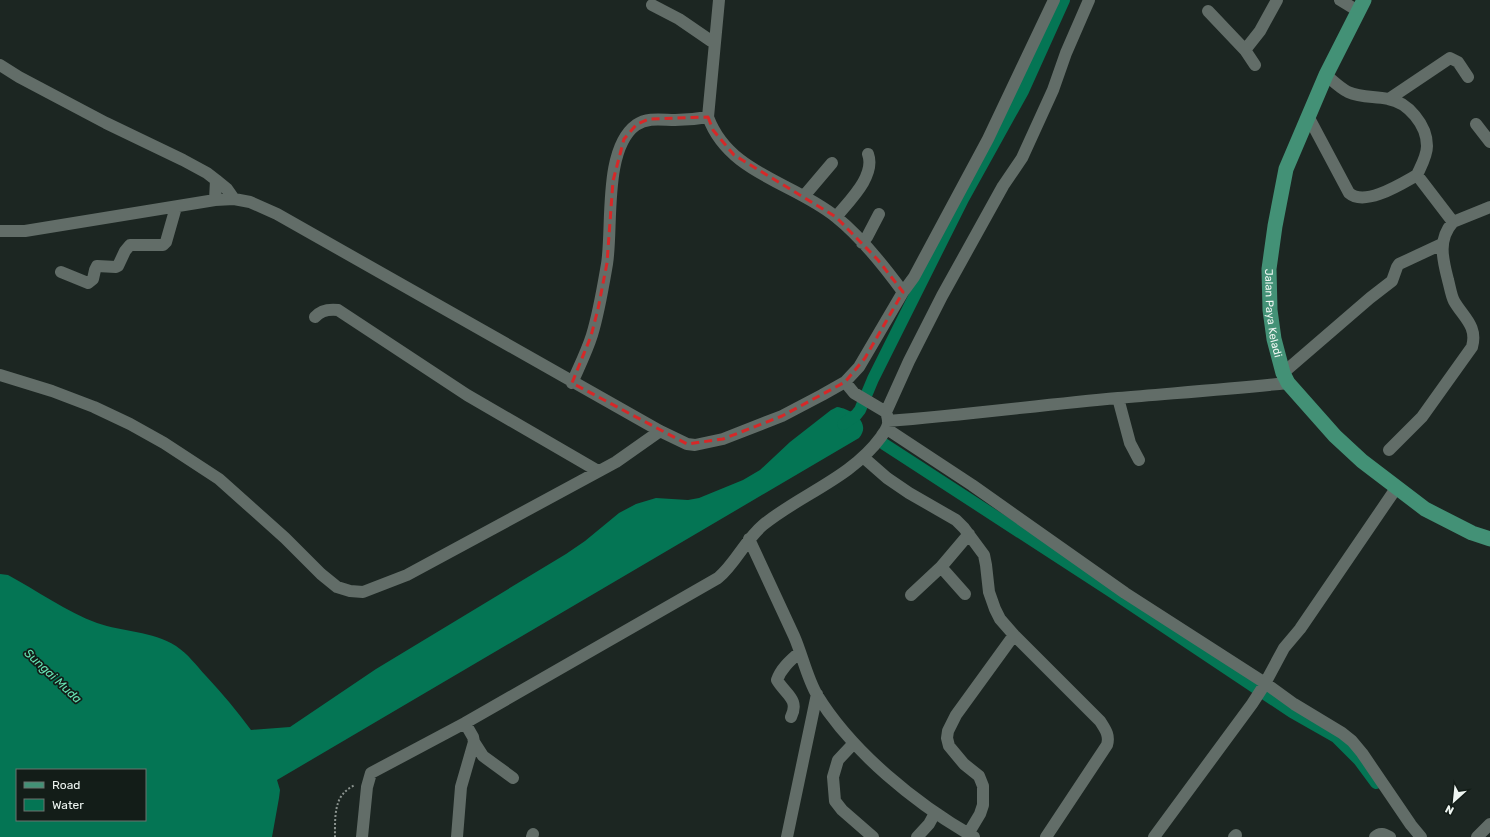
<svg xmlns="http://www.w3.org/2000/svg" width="1490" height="837" font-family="Rubik,sans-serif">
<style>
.water{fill:#047554;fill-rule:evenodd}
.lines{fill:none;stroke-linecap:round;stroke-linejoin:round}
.canal{stroke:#047554;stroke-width:12}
.path{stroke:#8b938f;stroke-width:2;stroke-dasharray:2 2;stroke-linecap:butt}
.minor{stroke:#626d68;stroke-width:12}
.major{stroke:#439176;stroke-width:15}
.marked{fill:none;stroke:#d62828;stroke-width:3;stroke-dasharray:8 5;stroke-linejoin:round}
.labels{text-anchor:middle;stroke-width:3.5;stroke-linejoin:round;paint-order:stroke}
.street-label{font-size:11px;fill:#eff6f2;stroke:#131d18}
.water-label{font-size:12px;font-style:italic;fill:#66e4b4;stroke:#131d18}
</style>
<rect width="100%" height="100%" fill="#1c2622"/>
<path class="water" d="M837,407C852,409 872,423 859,438L277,780L280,790L279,798L272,837H0V574L8,575C36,590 67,612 97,623C123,632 152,631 176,646C188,654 196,665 206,676C222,693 237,711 251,730L290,727L376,669L566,554L585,541L619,513L636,504L656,498L688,500L699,498L743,480L760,470L790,442L831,410ZM17,770H145V820H17Z"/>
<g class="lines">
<path class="canal" d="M843,424L856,415L860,410L873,379L963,199L1023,91L1064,0
M884,444L1112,592L1292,712L1336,737L1359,760L1376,783"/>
<path class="path" d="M335,837C335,824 334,804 343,794C346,790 351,787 355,785"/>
<path class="minor" d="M1340,0L1358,11
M652,5L679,19L714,43
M1208,11L1245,50L1260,31L1277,0
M1245,50L1255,65
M0,65L19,77L106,123L183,160L207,173L216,180L215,200L234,199L250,202L277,214L660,431L687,444L695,445L723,439L782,416L822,395L845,382L859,367L903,292C884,266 861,237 836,217C793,182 729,174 708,117
M1326,75C1333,81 1340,88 1348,92C1362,98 1374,96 1388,99C1408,102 1427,125 1427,146C1427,156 1421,166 1417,175L1453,222L1490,207
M1389,99L1450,58L1458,62L1468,77
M1308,116L1349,193C1365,207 1401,184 1417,175
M1476,124L1490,142
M216,180L227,189L234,199
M804,196L832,163
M836,217C849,201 876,176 868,154
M0,231H25L215,200
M862,243L867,237L879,214
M61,272L88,283L93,279L95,270L97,266L116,267L118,266L125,251L130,245H163L166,242L176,207
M903,292L914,277L988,139L1054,0
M315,317C321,310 329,309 338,310L467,395L598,471
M1283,373L1370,298L1392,281L1397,267L1399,264L1442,244
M0,375L52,391L94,407L130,424L164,443L219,479L285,538L321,574L337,587L350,591L363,592L407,575L616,462L660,431
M572,383C579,367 587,351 592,335C599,312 603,287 607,264C613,227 603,149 636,125C648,117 662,120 675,120C686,120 697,119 708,117L719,0
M1118,398L1130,443L1139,460
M886,412L909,361L942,296L1003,186L1022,158L1053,90L1066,53L1089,0
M888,421C965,415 1041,405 1118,398C1175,393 1231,389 1288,383
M887,429L972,485L1125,593L1265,683L1294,704L1342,733L1352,741L1362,753L1411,825L1421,837
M1389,450L1422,417L1472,347C1478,326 1463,317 1454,301C1451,295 1450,287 1448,280C1443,260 1437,240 1453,222
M863,457L887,478L909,493L956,520L964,528L984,555L986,565L989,592L995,609L1000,619L1014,635L1100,721C1105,729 1110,735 1107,745L1046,837
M749,539C764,571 779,603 794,636C802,654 807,678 817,695C852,752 916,804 974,837
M941,567L965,594
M911,595L941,567L969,534
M791,717C800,699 785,694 777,680C781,668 791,660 800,652
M474,742L483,756L513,778
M854,743L838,760L833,777L835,801L842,810L873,837
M968,834L980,814L983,805V786L979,776L964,764L949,746L947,738L948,731L956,715L1014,635
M362,837L367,787L371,773L465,723L718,578C736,563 745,540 763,525C801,494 851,478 881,437C884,432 889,427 888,421C888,418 887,415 886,412L854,393L845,382
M457,837L461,787L474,742L473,737L465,723
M532,837L533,834
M787,837L817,694
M917,837L929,824L935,813
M1154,837L1252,704L1263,687L1284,648L1300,629L1397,487
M1234,837L1236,835
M1375,837C1380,832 1384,834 1390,837
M1477,837L1490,824"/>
<path class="major" id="s1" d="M1364,0L1326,75L1286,169L1275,226L1269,269L1270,310L1274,339L1283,373L1288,383L1335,436L1362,461L1425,509L1472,533L1490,539"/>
</g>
<path class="marked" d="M708,117L713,130L734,155L836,217L878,260L903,292L865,358L845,382L782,416L723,439L687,444L572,383L591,336L598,309L607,263L613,181L624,139L637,124L649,119Z"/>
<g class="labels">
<g class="street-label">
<text dy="4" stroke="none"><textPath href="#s1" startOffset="332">Jalan Paya Keladi</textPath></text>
</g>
<g class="water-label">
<text transform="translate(53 676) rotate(43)" y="4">Sungai Muda</text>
</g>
</g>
<rect x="16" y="769" width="130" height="52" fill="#131d18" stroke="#6b746f"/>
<rect x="24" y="782" width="20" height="6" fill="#439176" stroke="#6b746f"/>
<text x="52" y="789" font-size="12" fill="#eff6f2">Road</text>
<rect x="24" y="799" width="20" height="12" fill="#047554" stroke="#6b746f"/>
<text x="52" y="809" font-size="12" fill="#eff6f2">Water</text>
<g transform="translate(1454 801) rotate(207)" stroke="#131d18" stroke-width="3" paint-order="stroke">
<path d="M0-3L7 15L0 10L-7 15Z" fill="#eff6f2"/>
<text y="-6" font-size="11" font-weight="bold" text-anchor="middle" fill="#eff6f2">N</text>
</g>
</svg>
